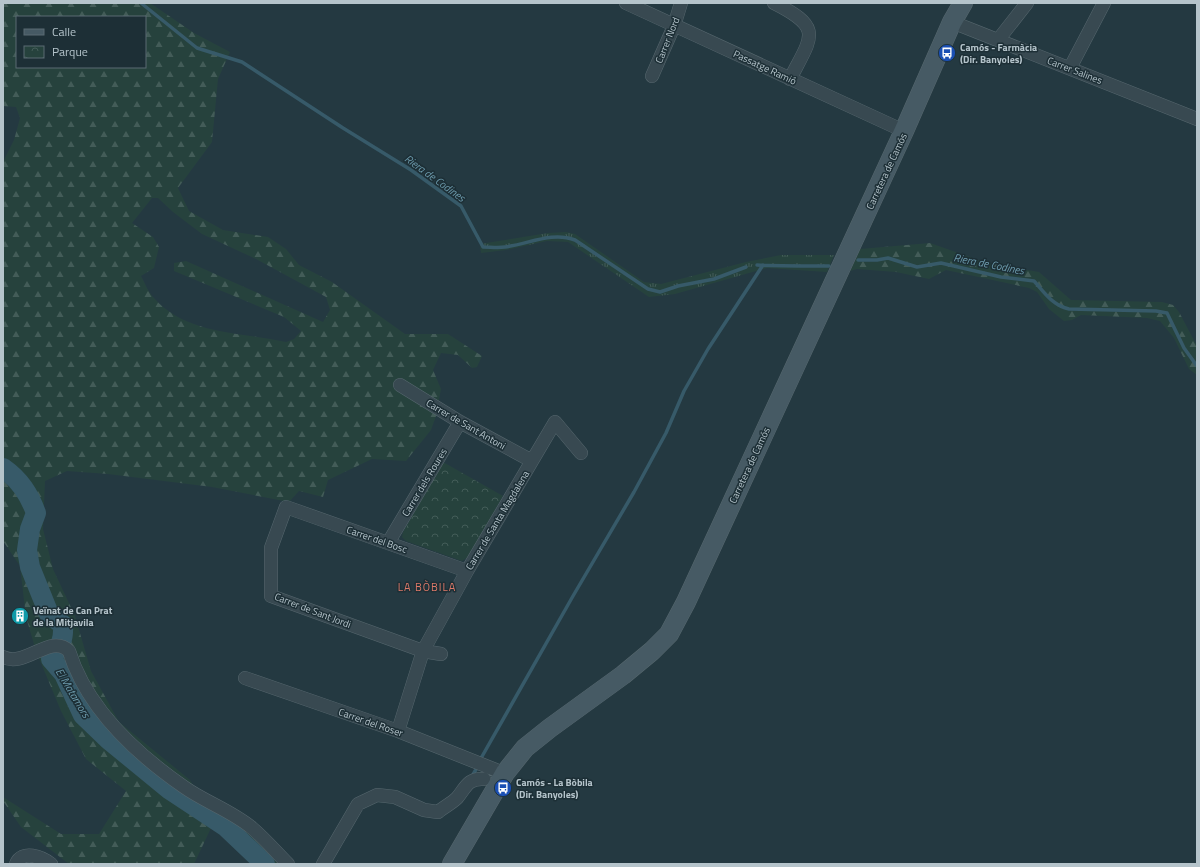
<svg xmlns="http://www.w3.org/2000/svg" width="1200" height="867" font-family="'Titillium Web',sans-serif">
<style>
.grass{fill:url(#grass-tufts)}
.forest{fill:url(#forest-firs);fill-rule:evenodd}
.park{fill:url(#park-crowns)}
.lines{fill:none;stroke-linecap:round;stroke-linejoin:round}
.stream{stroke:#375a69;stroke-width:3.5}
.river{stroke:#375a69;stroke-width:20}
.street-casing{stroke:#56676e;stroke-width:14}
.secondary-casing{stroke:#56676e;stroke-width:20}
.street{stroke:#384951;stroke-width:13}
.secondary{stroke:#465a64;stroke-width:19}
.labels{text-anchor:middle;stroke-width:3;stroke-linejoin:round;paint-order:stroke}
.street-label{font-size:10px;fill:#b5c4cb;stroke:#1d2f36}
.poi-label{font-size:10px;font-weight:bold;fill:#b5c4cb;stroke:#1d2f36;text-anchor:start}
.water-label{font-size:11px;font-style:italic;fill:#6c9aac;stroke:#1d2f36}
.neighbourhood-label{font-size:11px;letter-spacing:1px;fill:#dd7968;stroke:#1d2f36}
</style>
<defs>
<pattern id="grass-tufts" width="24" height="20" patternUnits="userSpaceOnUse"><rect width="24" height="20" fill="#26423d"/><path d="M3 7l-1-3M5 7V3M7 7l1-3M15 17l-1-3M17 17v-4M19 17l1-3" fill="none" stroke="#435c58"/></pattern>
<pattern id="forest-firs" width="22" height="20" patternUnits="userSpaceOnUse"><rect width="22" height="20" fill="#26423d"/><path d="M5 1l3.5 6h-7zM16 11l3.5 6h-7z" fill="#435c58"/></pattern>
<pattern id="park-crowns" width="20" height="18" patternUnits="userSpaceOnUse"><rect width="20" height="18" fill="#26423d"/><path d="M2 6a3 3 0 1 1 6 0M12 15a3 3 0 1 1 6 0" fill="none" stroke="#435c58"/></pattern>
</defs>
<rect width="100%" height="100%" fill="#243941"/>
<path class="grass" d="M566,232L575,234L644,282L661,284L746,262L781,255H834L827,272L767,268L675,294L649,297L568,242L547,241L506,250L481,253L480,244L548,233Z"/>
<path class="forest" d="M3,3H150L194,33L230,52L218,79L212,142L178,188L189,211L223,230L268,237L286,249L299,265L332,282L405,334H448L482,356L477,367L472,368L458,355L441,353L433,370L441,389L436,416L431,430L406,461L372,459L328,480L323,497L299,491L289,502L212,487L108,474L67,471L45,481L43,529L53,569L75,616L91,671L119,722L190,780L199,797L246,828L283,864H253L229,839L211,828L194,864H69L21,827L3,801V797L61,834H99L126,791L86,759L61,711L36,651L26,617L20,566L3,541V162L14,140L20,118L16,107L3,106ZM17,17H145V67H17ZM152,198H158L173,212L202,234L256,259L326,297L330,310L323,322L186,261L174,263V271L284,317L301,331L294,339L286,342C242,332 186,335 154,298C148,292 145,283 141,276L154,268L159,247L153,237L132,223Z
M930,243L987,263L1039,272L1071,300L1162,302L1173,305L1179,312L1197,346V375L1189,369L1174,338L1160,321L1147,318L1081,315L1072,320L1064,321L1049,309L1037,292L1029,288L946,270L929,279L896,272L857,269L850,271L860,249Z"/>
<path class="park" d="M443,462L503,496L468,557L462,561L406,541L402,537L403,532Z"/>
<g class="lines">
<path class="stream" d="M141,3L197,48L242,62L343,128L411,170L461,206L483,247C490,247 498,248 505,247C529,244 552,231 575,240L648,289L660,292L678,286L714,279L746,267
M858,260H877L888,258L917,267L941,263L1001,277L1034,281C1044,292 1053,306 1069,309L1156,311L1167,313L1184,348L1197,366
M757,265C781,266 805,266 829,266
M43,653L51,659
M480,760L573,596L634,492L666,433L684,391L708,349L763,265
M471,778L478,766"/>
<path class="river" d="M3,468C20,480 29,494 36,513L30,529L27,550L30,567L49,614L63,625C64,640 60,647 51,659L64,674L83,715L109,740L170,790L226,827L265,864"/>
<defs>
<path id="street" d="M626,3L904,131
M774,3C824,28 812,36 790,79
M952,22L1197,119
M998,40L1027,3
M1070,68L1104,3
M652,76L674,26L681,3
M400,385L460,422L532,461
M388,543L460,422
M441,654L423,651L271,596V548L286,507L467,571
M3,657C26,668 50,633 69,651C87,709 135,753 184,787C205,802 232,811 252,828C265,839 276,852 288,864
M245,678L398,731L496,770
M398,731L423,651L467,571L555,422L581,453
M16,864C22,849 42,857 51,864
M323,864L358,804L377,795L395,797L424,810L438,812C444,807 452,803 457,798C466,787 468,778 484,779"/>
<path id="secondary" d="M452,864L505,773L525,748L550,728L623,675L652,651L669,634L686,602L904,131L952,22L963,3"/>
</defs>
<use href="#street" class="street-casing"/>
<use href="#secondary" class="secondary-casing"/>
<use href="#street" class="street"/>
<use href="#secondary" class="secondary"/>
</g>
<defs>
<symbol id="bus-disc" viewBox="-11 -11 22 22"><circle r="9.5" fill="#1a4fb4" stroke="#1d2f36"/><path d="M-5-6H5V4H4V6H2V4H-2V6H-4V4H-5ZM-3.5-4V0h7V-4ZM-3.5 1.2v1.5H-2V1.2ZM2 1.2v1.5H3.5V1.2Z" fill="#fff"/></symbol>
<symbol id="building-disc" viewBox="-11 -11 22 22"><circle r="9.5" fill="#0f9aa8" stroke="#1d2f36"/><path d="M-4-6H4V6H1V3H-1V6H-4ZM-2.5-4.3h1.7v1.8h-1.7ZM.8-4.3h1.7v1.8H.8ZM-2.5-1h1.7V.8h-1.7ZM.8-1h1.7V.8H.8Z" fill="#fff"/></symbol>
</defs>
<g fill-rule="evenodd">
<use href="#bus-disc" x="937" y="43" width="20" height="20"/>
<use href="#building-disc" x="10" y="606" width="20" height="20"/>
<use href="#bus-disc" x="493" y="778" width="20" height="20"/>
</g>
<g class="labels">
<g class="street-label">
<text transform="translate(667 40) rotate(-68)" y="4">Carrer Nord</text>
<text transform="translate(765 67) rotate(25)" y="4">Passatge Ramió</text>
<text transform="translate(1075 70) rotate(21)" y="4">Carrer Salines</text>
<text transform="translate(886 171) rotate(-65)" y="4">Carretera de Camós</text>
<text transform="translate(466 424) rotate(30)" y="4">Carrer de Sant Antoni</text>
<text transform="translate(749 465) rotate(-65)" y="4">Carretera de Camós</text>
<text transform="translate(424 482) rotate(-59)" y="4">Carrer dels Roures</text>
<text transform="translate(497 520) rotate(-59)" y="4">Carrer de Santa Magdalena</text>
<text transform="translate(377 539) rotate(19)" y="4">Carrer del Bosc</text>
<text transform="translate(313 610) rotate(21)" y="4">Carrer de Sant Jordi</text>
<text transform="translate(371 722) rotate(19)" y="4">Carrer del Roser</text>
</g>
<g class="poi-label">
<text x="960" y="51">Camós - Farmàcia<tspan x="960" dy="12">(Dir. Banyoles)</tspan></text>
<text x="33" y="614">Veïnat de Can Prat<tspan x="33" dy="12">de la Mitjavila</tspan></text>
<text x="516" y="786">Camós - La Bòbila<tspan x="516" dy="12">(Dir. Banyoles)</tspan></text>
</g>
<g class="water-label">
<text transform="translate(435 178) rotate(36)" y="4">Riera de Codines</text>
<text transform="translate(989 264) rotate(11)" y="4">Riera de Codines</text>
<text transform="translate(73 693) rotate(59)" y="4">El Matamors</text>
</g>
<g class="neighbourhood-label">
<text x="427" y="591">LA BÒBILA</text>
</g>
</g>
<rect width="1200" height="867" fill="none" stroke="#b5c4cb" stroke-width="8"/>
<rect x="16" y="16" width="130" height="52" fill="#1d2f36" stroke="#5a6b72"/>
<rect x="24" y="29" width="20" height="6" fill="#465a64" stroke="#5a6b72"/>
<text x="52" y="36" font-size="12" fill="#b5c4cb">Calle</text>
<rect x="24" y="46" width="20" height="12" fill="url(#park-crowns)" stroke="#5a6b72"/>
<text x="52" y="56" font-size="12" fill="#b5c4cb">Parque</text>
</svg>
